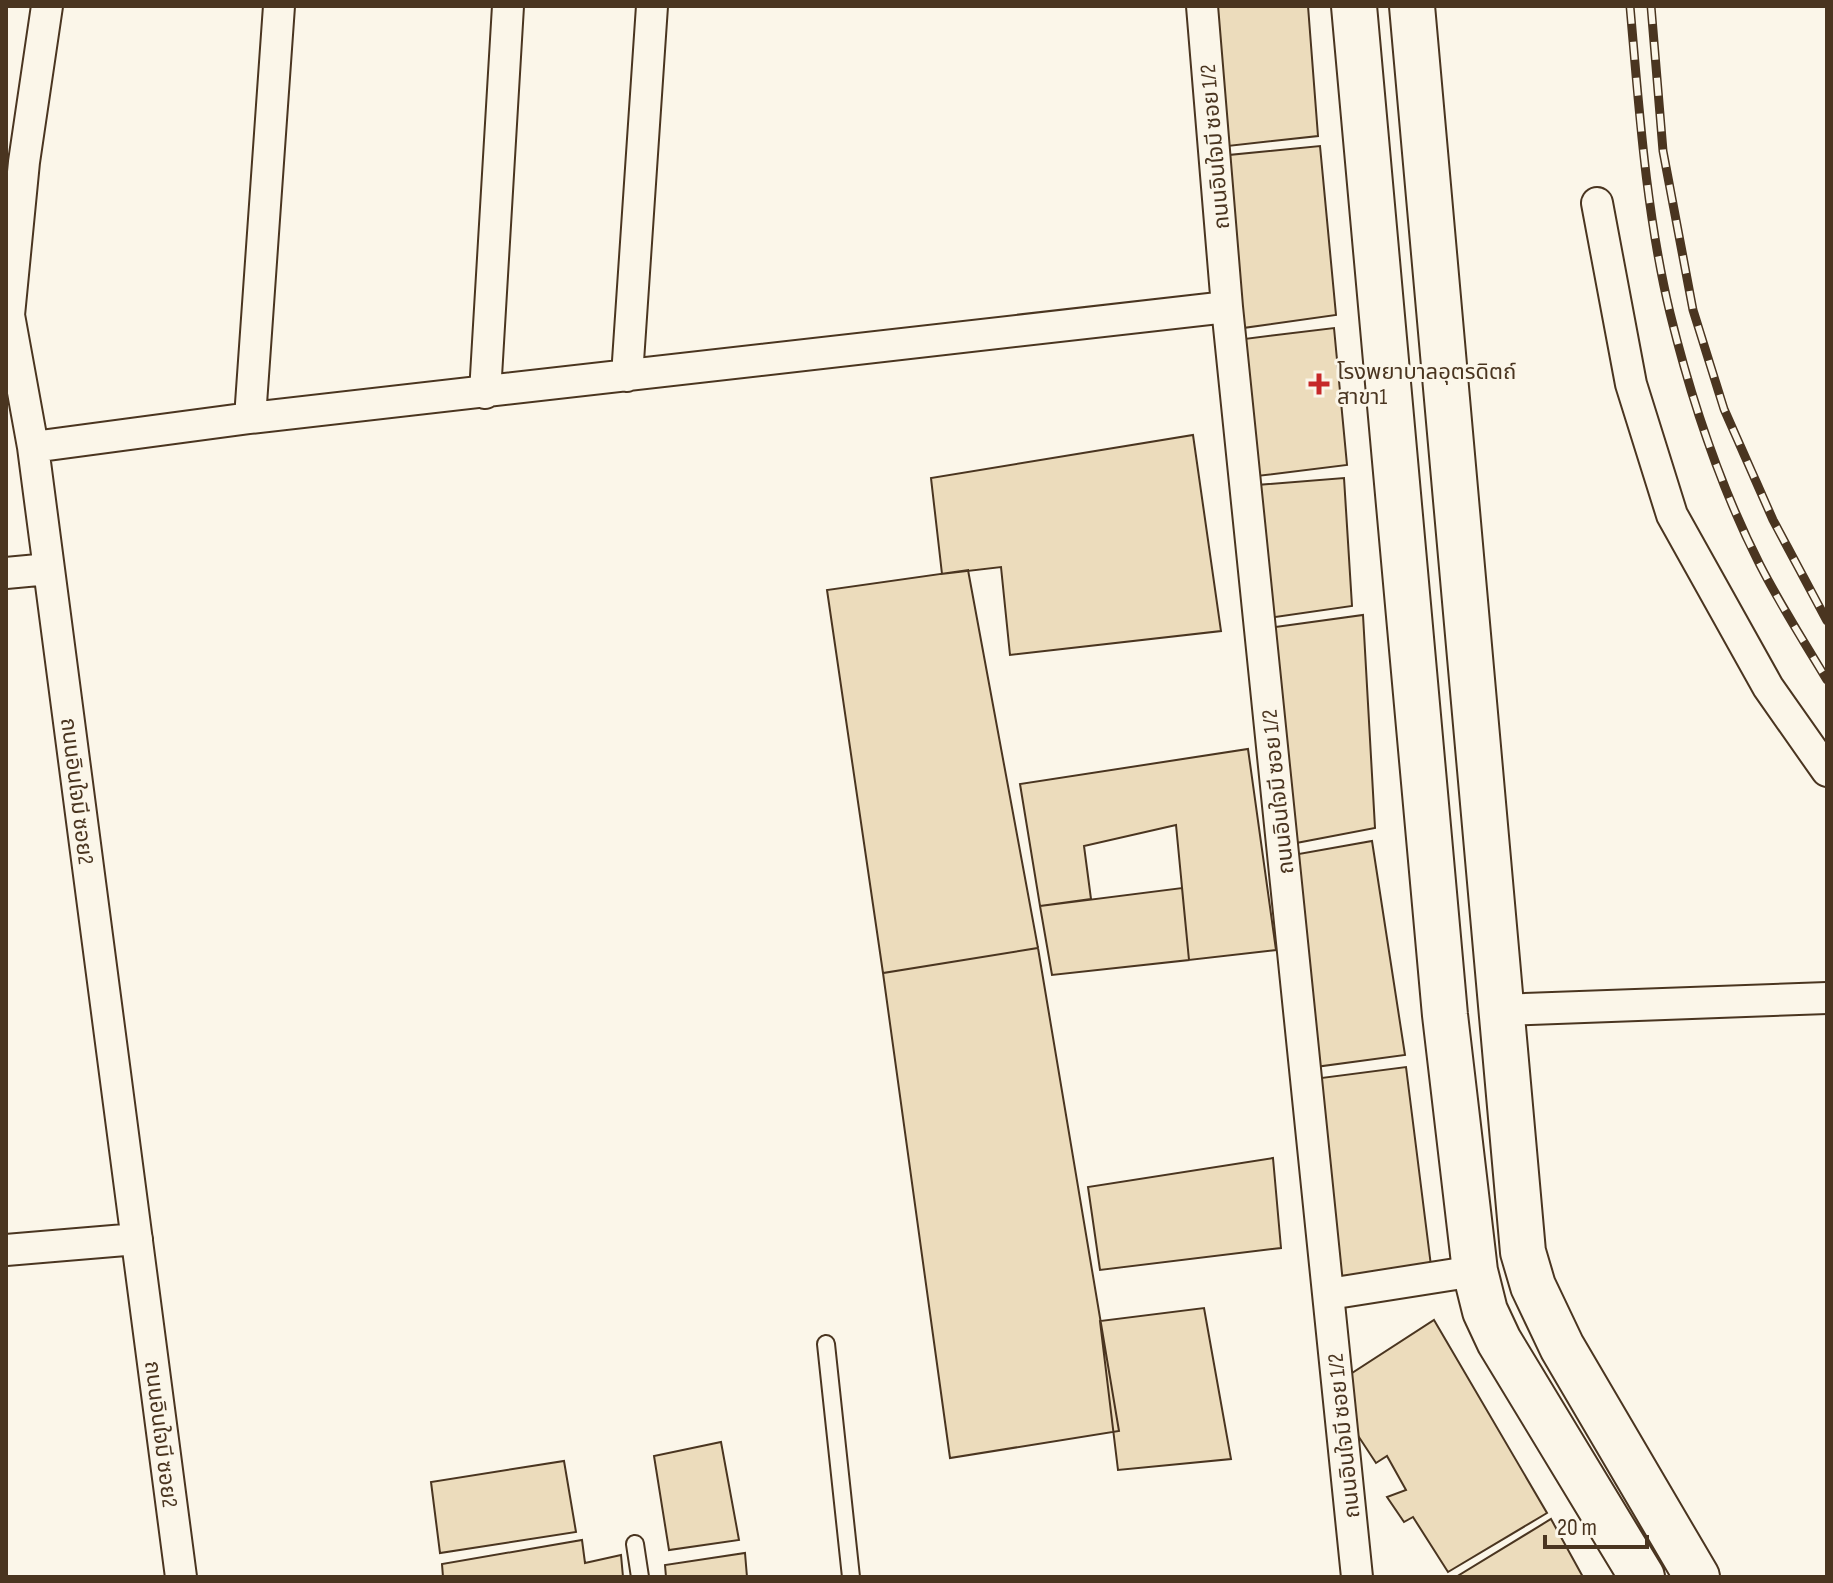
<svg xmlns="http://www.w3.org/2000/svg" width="1833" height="1583" font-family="'Sofia Sans Condensed','Noto Sans Thai',sans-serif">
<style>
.building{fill:#ecdcbc;stroke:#4a3520;stroke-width:2}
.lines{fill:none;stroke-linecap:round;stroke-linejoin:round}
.lane-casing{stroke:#4a3520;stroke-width:20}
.street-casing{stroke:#4a3520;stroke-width:34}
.secondary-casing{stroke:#4a3520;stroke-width:48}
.lane{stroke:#fbf6e9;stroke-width:16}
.street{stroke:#fbf6e9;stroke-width:30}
.secondary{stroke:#fbf6e9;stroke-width:44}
.rail-casing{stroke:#4a3520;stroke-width:9}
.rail{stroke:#fbf6e9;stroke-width:6;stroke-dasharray:18;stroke-linecap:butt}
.poi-dot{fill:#c62828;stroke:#fbf6e9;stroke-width:3}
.labels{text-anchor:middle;stroke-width:6;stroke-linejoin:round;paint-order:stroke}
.street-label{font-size:22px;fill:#4a3520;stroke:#fbf6e9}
.poi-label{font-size:22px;fill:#4a3520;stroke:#fbf6e9;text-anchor:start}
</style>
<rect width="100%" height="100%" fill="#fbf6e9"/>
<path class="building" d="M1217,6H1308L1318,136L1228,146Z
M1320,146L1336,315L1243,328L1229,155Z
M1334,328L1347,465L1257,476L1244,339Z
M1193,435L1221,631L1010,655L1001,567L942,574L931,478Z
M1344,478L1352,606L1269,618L1257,485Z
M968,570L1038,948L883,973L827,590Z
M1363,615L1375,828L1291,844L1268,628Z
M1248,749L1276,950L1189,960L1176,825L1084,846L1091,899L1040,906L1020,784Z
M1372,841L1405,1055L1315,1067L1293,855Z
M1182,888L1189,960L1052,975L1040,906Z
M1038,948L1119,1431L950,1458L883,973Z
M1406,1067L1431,1266L1339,1284L1321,1078Z
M1273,1158L1281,1248L1100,1270L1088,1187Z
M1204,1308L1231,1459L1118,1470L1100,1321Z
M1434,1320L1547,1513L1448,1572L1413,1517L1404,1522L1387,1497L1406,1490L1387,1456L1376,1463L1353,1428L1349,1375Z
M721,1442L739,1540L669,1550L654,1456Z
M564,1461L576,1532L440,1553L431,1482Z
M1551,1519L1583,1577H1456Z
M582,1540L585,1563L621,1555L623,1577H443L442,1564Z
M745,1553L747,1577H666L665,1565Z"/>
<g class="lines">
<defs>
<path id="lane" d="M826,1344L851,1577
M635,1544L640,1577"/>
<path id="street" d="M47,6L24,162L9,315L33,447L181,1577
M1202,6L1227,307L1357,1577
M1597,203L1631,384L1672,515L1768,687L1827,771
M627,376L652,6
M485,393L508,6
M250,418L279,6
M33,447L250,418L1227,307
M6,573L49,569
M1500,1010L1827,998
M6,1250L137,1239
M1329,1294L1475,1271"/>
<path id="secondary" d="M1354,6L1445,1015L1475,1271L1485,1311L1499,1341L1642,1577
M1412,6L1523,1252L1533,1286L1562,1347L1697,1577"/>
</defs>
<use href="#lane" class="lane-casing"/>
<use href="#street" class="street-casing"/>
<use href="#secondary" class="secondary-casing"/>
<use href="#lane" class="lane"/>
<use href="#street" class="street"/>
<use href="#secondary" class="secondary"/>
<defs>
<path id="rail" d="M1630,6C1639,108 1646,213 1670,313C1691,399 1720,486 1760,565C1780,604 1804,642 1827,680
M1651,6L1663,151L1693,310L1724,409L1773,520L1827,621"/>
</defs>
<use href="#rail" class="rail-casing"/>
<use href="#rail" class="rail"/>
</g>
<path class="poi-dot" d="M1315 372h8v8h8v8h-8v8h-8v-8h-8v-8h8z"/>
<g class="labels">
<g class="street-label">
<text transform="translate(1214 147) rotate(-95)" y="8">ถนนอินใจมี ซอย 1/2</text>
<text transform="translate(78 791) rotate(83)" y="8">ถนนอินใจมี ซอย2</text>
<text transform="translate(1277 792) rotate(-96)" y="8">ถนนอินใจมี ซอย 1/2</text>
<text transform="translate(162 1434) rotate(83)" y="8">ถนนอินใจมี ซอย2</text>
<text transform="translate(1343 1436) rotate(-96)" y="8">ถนนอินใจมี ซอย 1/2</text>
</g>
<g class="poi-label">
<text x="1337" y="379">โรงพยาบาลอุตรดิตถ์<tspan x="1337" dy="25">สาขา1</tspan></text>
</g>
</g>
<rect width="1833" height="1583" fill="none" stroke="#4a3520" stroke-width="16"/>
<path d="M1545 1535v12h102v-12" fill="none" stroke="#4a3520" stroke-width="4"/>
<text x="1557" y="1535" font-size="24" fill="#4a3520" stroke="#fbf6e9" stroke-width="6" paint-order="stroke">20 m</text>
</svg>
